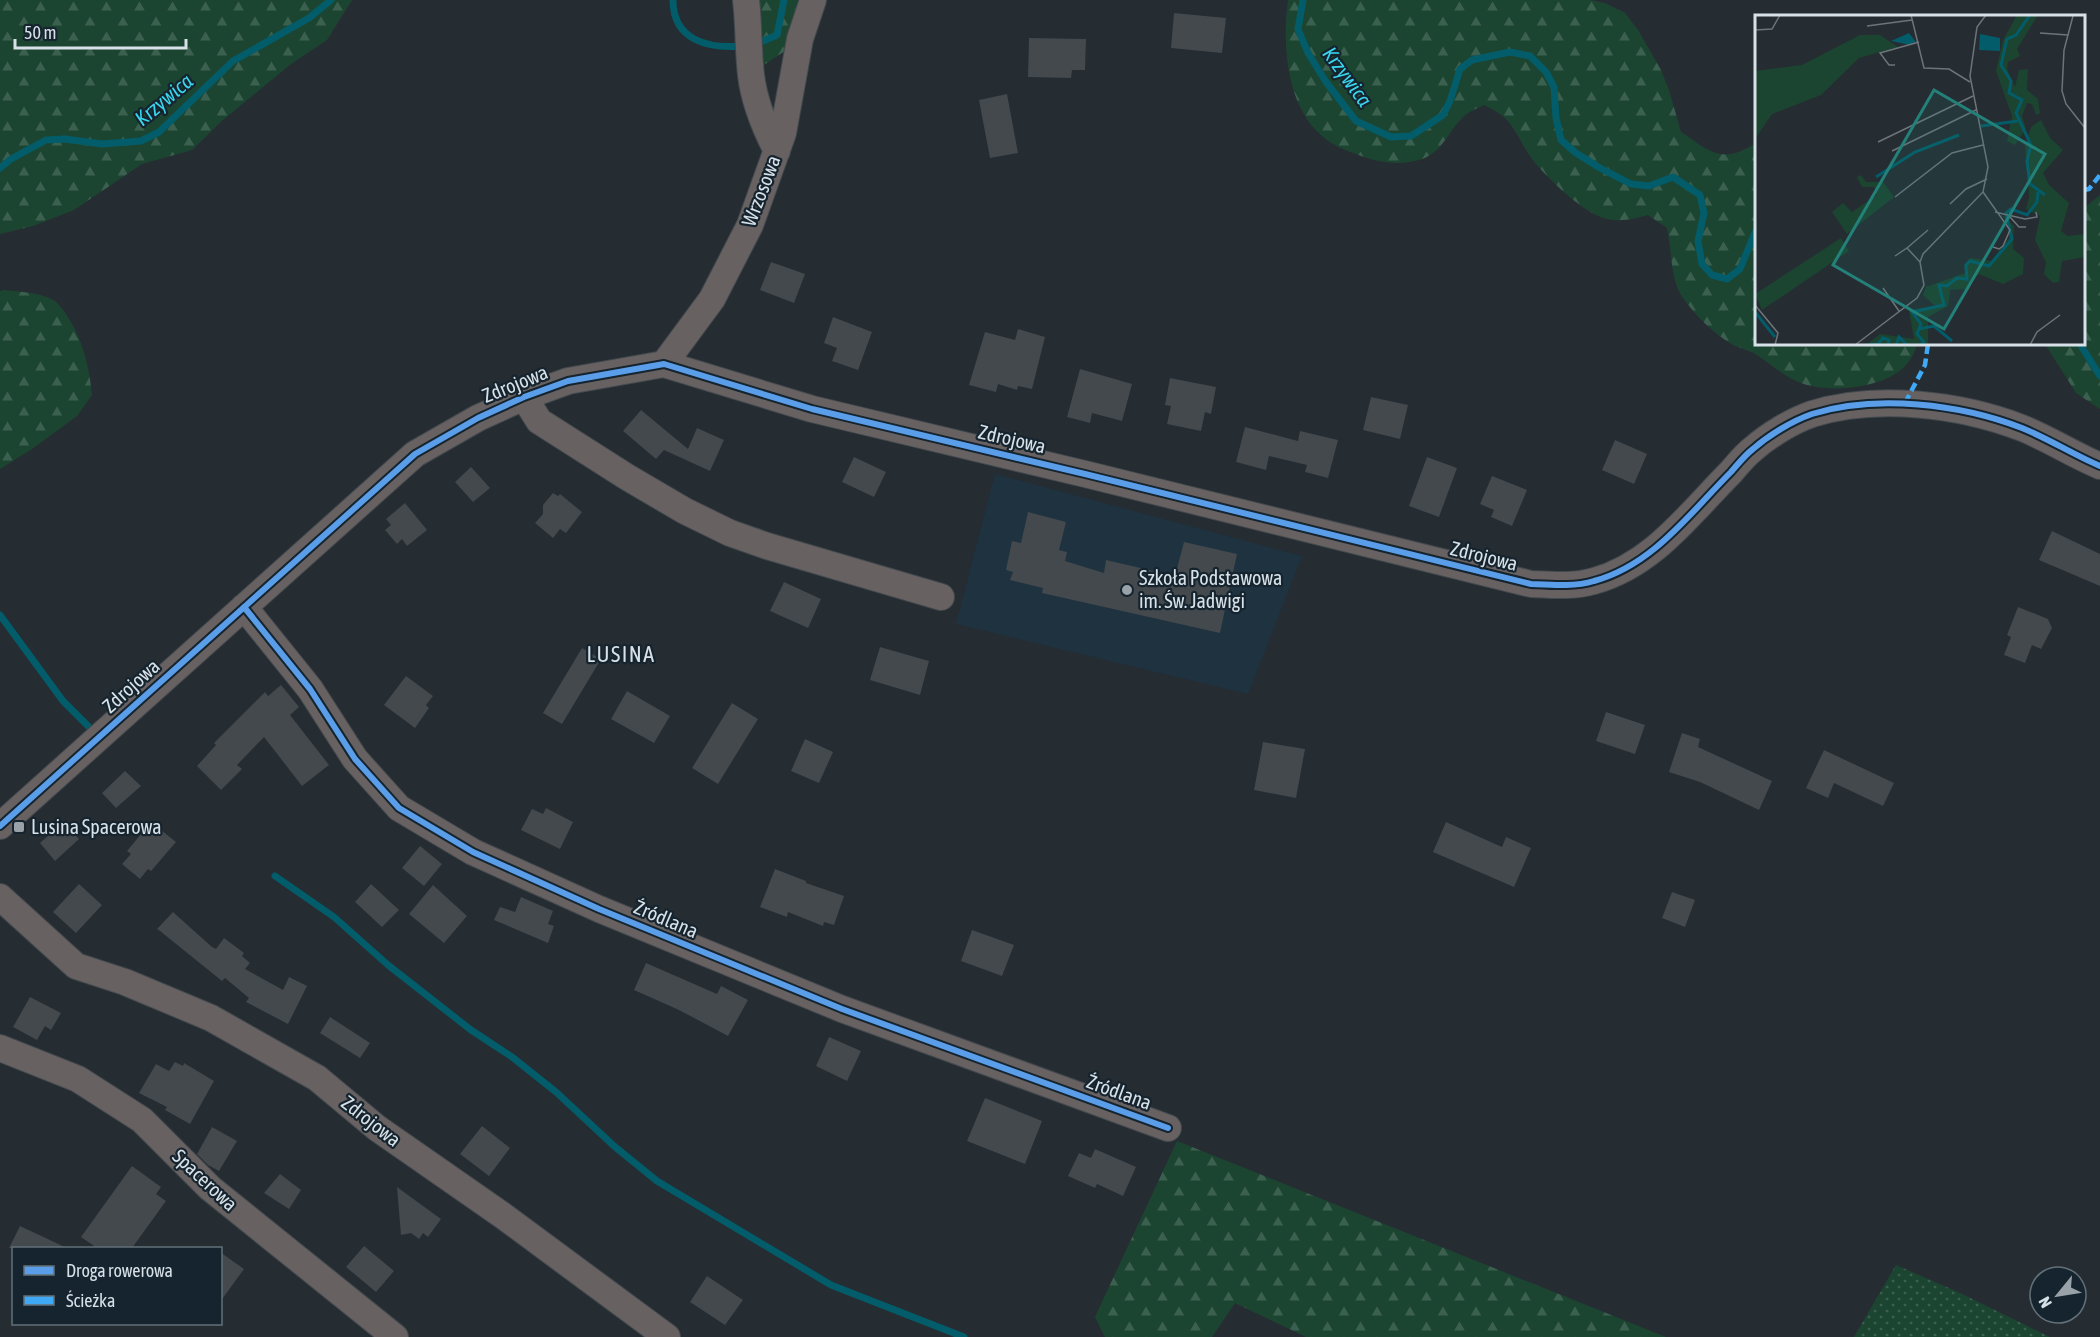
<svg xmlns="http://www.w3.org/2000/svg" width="2100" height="1337" font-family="'Asap Condensed',sans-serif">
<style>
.built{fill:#1f3240}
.grass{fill:url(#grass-dots)}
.forest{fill:url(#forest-firs)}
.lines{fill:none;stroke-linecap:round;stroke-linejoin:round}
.stream{stroke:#035c69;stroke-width:7}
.building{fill:#43494d}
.minor-casing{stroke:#42494e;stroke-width:28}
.minor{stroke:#676161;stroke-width:26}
.quiet{stroke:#3fa9f5;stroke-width:4.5;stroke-dasharray:9 4.5;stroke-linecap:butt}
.cycleway-casing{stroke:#15242e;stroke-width:10}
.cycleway{stroke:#5a9eea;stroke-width:6}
.poi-dot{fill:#99a2a8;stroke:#15242e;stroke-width:2}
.labels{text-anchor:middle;stroke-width:4.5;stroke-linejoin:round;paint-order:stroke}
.street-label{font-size:20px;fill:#d8e1e8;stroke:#15242e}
.poi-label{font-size:20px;fill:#d8e1e8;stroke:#15242e;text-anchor:start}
.water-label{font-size:21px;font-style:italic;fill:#39d6ee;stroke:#15242e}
.quarter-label{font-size:22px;letter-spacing:1.5px;fill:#d8e1e8;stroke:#15242e}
.inset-river{fill:none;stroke:#035c69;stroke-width:3}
.inset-road{fill:none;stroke:#6d747b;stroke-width:1.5}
.view{fill:#23817a;fill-opacity:0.15;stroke:#23817a;stroke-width:3}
.inset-edge{fill:none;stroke:#d8e1e8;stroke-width:3}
</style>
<defs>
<pattern id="grass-dots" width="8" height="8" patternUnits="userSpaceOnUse" patternTransform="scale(1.5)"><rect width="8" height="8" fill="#1c4531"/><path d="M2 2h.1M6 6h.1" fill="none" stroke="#3c604f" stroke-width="1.8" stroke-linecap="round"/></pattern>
<pattern id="forest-firs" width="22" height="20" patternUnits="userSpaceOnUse" patternTransform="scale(1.5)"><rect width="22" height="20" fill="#1c4531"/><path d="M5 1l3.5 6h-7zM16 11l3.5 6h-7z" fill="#3c604f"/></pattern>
</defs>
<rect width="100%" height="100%" fill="#252c32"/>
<path class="built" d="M995,474L1302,556L1248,694L956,624Z"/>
<path class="grass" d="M1896,1265L1958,1292L2050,1337H1854Z"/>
<path class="forest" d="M0,0H352L327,40L291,64L223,120L192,150L142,164L74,210L33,226L0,234Z
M760,0H806L788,49L764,65L759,7Z
M1288,0H1590L1605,3L1625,13L1638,30L1661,70L1669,90L1681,132C1711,152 1722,165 1756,143V344H1917C1912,364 1896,377 1877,382C1851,390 1816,392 1792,379C1778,372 1767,361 1754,353C1747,350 1740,348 1733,345C1714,334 1696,316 1683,298C1670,280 1672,250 1667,228L1648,215C1634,219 1622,222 1607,219C1584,214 1547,178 1532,159C1522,146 1516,128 1504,117C1498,112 1490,108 1484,105C1478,108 1470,111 1464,116C1448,131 1442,154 1419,160C1397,166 1376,162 1356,154C1347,151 1335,146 1327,140C1286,110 1282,46 1288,0Z
M2100,195V409L2076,393L2045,344H2084V208Z
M4,290C20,292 40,292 55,301C58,303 61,308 64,311C82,337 89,364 92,395L77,416L32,449L0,469V291Z
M1177,1141L1666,1337H1306L1235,1303L1212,1337H1105L1095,1317Z"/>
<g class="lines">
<path class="stream" d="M673,0C673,41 709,49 743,46
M1303,0L1298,29L1308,53L1326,82L1356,121L1391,137L1411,136L1443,115L1450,101L1460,69L1472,60L1510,52L1530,56L1546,72L1554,87L1556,118L1561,140L1576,153L1600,168L1631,184L1649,186L1673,177L1700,195L1704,213L1698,241L1702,264L1712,275L1727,279L1740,269L1756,230
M754,45L777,35L784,0
M0,168L11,159L46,140L65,139L102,144L141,141L159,132L233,61L309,18L331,0
M2080,344L2100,376
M0,615L63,701L89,727
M275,876L334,917L388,965L471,1030L512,1057L556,1092L614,1146L657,1181L831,1285L964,1337"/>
</g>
<path class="building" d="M1174,13L1226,18L1222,53L1171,48Z
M1029,38L1086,39L1085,70H1072L1071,78L1028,77Z
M1007,94L1018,153L990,158L979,100Z
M771,262L805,274L794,303L760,290Z
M833,317L872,332L858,370L832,361L837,348L824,343Z
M1018,329L1045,337L1032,389L1018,386L1017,390L998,384L996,392L969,385L985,332L1015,340Z
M1080,369L1132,384L1122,421L1092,413L1090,423L1067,417Z
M1170,378L1216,387L1211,414L1205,412L1201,431L1167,424L1171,406L1165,405Z
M1371,397L1408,405L1400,439L1363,430Z
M641,410L688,449L697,428L724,440L710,471L664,450L656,459L623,431Z
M1245,427L1298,441L1300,431L1338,440L1328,478L1305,472L1307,465L1269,456L1266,470L1236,462Z
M1615,440L1647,454L1634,484L1602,470Z
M854,457L886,472L874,497L842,482Z
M1427,457L1457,468L1439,517L1409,506Z
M471,467L490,488L473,502L455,482Z
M1492,476L1527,490L1512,526L1491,517L1494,510L1480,504Z
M553,493L558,496L560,494L582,512L566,533L560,529L553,538L535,523L543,514V505Z
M405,503L427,530L407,546L402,539L397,544L385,530L391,525L386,519Z
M1028,512L1066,522L1059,550L1067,552L1065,561L1104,573L1106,560L1175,576L1184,542L1237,554L1220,633L1042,593L1043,588L1010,580L1013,572L1006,570L1012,541L1021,543Z
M2052,531L2100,554V586L2039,560Z
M784,582L821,599L808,628L770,611Z
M2018,607L2048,619L2052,628L2041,649L2032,645L2025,663L2004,655L2011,637L2007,635Z
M880,647L929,661L920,695L870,680Z
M582,648L601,659L562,724L543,713Z
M406,676L433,696L426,705L429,708L415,728L384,705Z
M281,685L299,707L290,715L329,765L302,786L264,737L237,765L242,769L221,790L197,766L216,745L214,743L265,692L268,696Z
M627,691L670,716L654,743L611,719Z
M732,703L758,719L718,784L692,768Z
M1606,712L1645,725L1635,754L1596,741Z
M1682,733L1700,739L1698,747L1772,781L1759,810L1700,782L1669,772Z
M805,739L833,752L819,783L791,771Z
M1263,742L1305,749L1296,798L1254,790Z
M1824,750L1894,783L1883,806L1834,783L1828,798L1806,788Z
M125,771L141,786L116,808L102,793Z
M546,808L573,822L560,849L521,830L532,809L543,814Z
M64,822L79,839L55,861L40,843Z
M151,822L176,842L151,871L148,869L140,879L122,864L131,854L127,851Z
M1446,822L1502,847L1506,837L1531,848L1514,887L1433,852Z
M420,846L442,864L424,886L402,868Z
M775,869L806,881V883L844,896L834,925L824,922L823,926L788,912L787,917L760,907Z
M79,884L102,905L76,933L53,912Z
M371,884L399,910L382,927L355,902Z
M433,885L467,916L444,943L409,914Z
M1672,892L1695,900L1685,927L1662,918Z
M521,897L553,911L548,924L554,926L548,943L494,920L500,907L515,912Z
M173,912L212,947L216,949L224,938L244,953L242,956L250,963L245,969L283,990L289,977L307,986L288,1024L246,1002L249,998L225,978L222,981L160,931L157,929Z
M972,930L1014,945L1002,976L961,961Z
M646,963L717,994L721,986L748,1000L728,1036L679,1010L634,990Z
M30,997L61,1013L51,1030L45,1026L37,1040L13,1027Z
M330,1017L370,1043L360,1058L320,1033Z
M829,1037L861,1051L847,1081L816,1066Z
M175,1062L183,1066L184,1063L214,1081L190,1124L165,1110L167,1107L139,1093L156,1064L169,1071Z
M985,1098L1042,1121L1025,1164L967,1141Z
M482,1126L510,1148L489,1176L460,1154Z
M212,1127L237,1141L219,1171L208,1165L197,1154Z
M1095,1149L1136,1167L1123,1196L1097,1184L1095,1188L1068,1176L1079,1153L1091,1158Z
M132,1166L161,1187L156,1194L166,1201L132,1248H97L81,1237Z
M280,1174L301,1190L289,1209L264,1193Z
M397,1187L441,1219L428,1237L423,1233L419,1239L411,1233L401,1235Z
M20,1226L67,1248H9Z
M364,1246L394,1271L376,1292L346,1267Z
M220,1252L244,1269L220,1302Z
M707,1276L743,1300L725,1325L690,1302Z"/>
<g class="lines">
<defs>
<path id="minor" d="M746,0C749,25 748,50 751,75C754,101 765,128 777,151
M664,364L712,299L750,225L783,133L800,39L813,0
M524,397L539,421L627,477L685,511L730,533L767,546L941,597
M244,607L310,689L355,759L399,808L473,852L599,909L842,1009L1168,1128
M0,826L415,454L478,418L524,397L568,381L664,364L812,409L1085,474L1531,584C1551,585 1575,587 1594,581C1653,565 1690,513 1731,472C1738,464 1745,455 1753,449C1769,435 1792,421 1812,414C1876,394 1960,404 2022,428C2049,439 2074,455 2100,466
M0,897L76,966L125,982L211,1018L317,1078L377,1128L502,1215L667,1337
M0,1048L78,1079L142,1120L210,1188L395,1337"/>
</defs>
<use href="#minor" class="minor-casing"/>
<use href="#minor" class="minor"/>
<path class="quiet" d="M2084,190L2089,189L2100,175
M1905,403L1925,365L1928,344"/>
<defs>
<path id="cycleway" d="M244,607L310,689L355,759L399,808L473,852L599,909L842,1009L1168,1128
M0,826L415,454L478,418L524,397L568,381L664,364L812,409L1085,474L1531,584C1551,585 1575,587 1594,581C1653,565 1690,513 1731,472C1738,464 1745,455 1753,449C1769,435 1792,421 1812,414C1876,394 1960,404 2022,428C2049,439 2074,455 2100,466"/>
</defs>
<use href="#cycleway" class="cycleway-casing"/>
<use href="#cycleway" class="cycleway"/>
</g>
<g class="poi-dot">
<circle cx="1127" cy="590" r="6"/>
<rect x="13" y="821" width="12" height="12" rx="3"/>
</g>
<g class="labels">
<g class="street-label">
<text transform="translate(761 191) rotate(-69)" y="7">Wrzosowa</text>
<text transform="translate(515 384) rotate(-22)" y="7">Zdrojowa</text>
<text transform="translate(1012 439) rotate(13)" y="7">Zdrojowa</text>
<text transform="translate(1484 556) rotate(14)" y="7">Zdrojowa</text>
<text transform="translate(131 686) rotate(-42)" y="7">Zdrojowa</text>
<text transform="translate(666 919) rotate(23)" y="7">Źródlana</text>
<text transform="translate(1119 1092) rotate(20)" y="7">Źródlana</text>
<text transform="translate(371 1121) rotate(38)" y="7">Zdrojowa</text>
<text transform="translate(205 1180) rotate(43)" y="7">Spacerowa</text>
</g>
<g class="poi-label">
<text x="1139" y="585">Szkoła Podstawowa<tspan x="1139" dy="23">im. Św. Jadwigi</tspan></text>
<text x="31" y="834">Lusina Spacerowa</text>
</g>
<g class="water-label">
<text transform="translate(1347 77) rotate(54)" y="7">Krzywica</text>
<text transform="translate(164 100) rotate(-40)" y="7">Krzywica</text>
</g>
<g class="quarter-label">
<text x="621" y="662">LUSINA</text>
</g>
</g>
<g transform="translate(1755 15)">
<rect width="330" height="330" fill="#252c32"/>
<path d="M86,223L94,236L7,295L0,279Z" fill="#1c4531"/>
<path d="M262,0H283L262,34L265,41L253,47L252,54L260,72L264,55L273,54L272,75L283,84L285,98L281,100L277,89L272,88L267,101L271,114L260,130L252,126L257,101L241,56L248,25ZM105,20H125L143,32L104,43L66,80L17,99L0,124V56L47,50ZM286,105L295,123L308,135L288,158L294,170L314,188L306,216L313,221L330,219V242L307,246L304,267L298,268L289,259L291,247L280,225L285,201L271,194L274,182L270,131L276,112ZM106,160L111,167H128L139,182L92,219L77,197L88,188L97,197L122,180L119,172H107L102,162ZM248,200L259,211L258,234L269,243L268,259L248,269L224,259L211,274L195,275L193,291L173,302V330H111L125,319L159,324L154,295L180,291L168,280L171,272L210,258L209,250L215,243L236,246L254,223L255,213Z" fill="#1c4531"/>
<path d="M154,18L161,27L155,30L136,26ZM225,19L245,23V36L224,35Z" fill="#035c69"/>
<path class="inset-river" d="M275,0L261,20L252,24L246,50L256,66L254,78L267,85L261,98L276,130L272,146L275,169L290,180M226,111L263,106M121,162L160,137L204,120M0,297L20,322M163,314L179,311L197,326M115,330L123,329L128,323L134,325L133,330M141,330L144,322L152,330M165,330L169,327L162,319L166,309L157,297L189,290L184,270L192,271L202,263L212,264L211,250L215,246L234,251L257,224L251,198L256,194L272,200L282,187L283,177"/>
<path class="inset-road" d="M156,0L169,53L194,54L215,67M318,1L309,35L307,76L311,89L330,113M112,11L157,5M0,15L17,14L25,0M285,18L313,20M140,50H134L125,38L164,27M123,127L218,81M137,136L221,95M228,177L255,215L248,231L244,234L238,232M140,182L197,138L228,130M195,189L211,174L232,164M240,197L270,204L282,202L281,197M255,202L264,212H271M152,233L173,215M140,241L152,233L165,247M128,273L144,296M0,290L23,318L20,330M100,330L162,283L169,270L165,247L168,239L228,177L233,152L215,61L222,12L231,0M275,330L282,317L305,300"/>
<path class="view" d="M179,75L290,139L189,314L78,250Z"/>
<rect width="330" height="330" class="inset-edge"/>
</g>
<rect x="12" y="1247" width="210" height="78" fill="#15242e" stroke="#637078" stroke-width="1.5"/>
<rect x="24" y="1266" width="30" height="9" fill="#5a9eea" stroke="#637078" stroke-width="1.5"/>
<text x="66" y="1277" font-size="18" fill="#d8e1e8">Droga rowerowa</text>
<rect x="24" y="1296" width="30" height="9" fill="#3fa9f5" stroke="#637078" stroke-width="1.5"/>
<text x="66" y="1307" font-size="18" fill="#d8e1e8">Ścieżka</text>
<g transform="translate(2058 1295) rotate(240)"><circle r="28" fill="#15242e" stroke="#637078" stroke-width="1.5"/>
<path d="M0-4.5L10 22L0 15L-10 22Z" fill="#99a2a8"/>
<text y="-9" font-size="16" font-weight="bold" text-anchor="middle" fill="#d8e1e8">N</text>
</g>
<path d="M15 39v9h171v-9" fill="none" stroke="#d8e1e8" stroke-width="3"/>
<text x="24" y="39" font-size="18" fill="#d8e1e8" stroke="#15242e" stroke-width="4.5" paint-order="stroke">50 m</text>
</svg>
